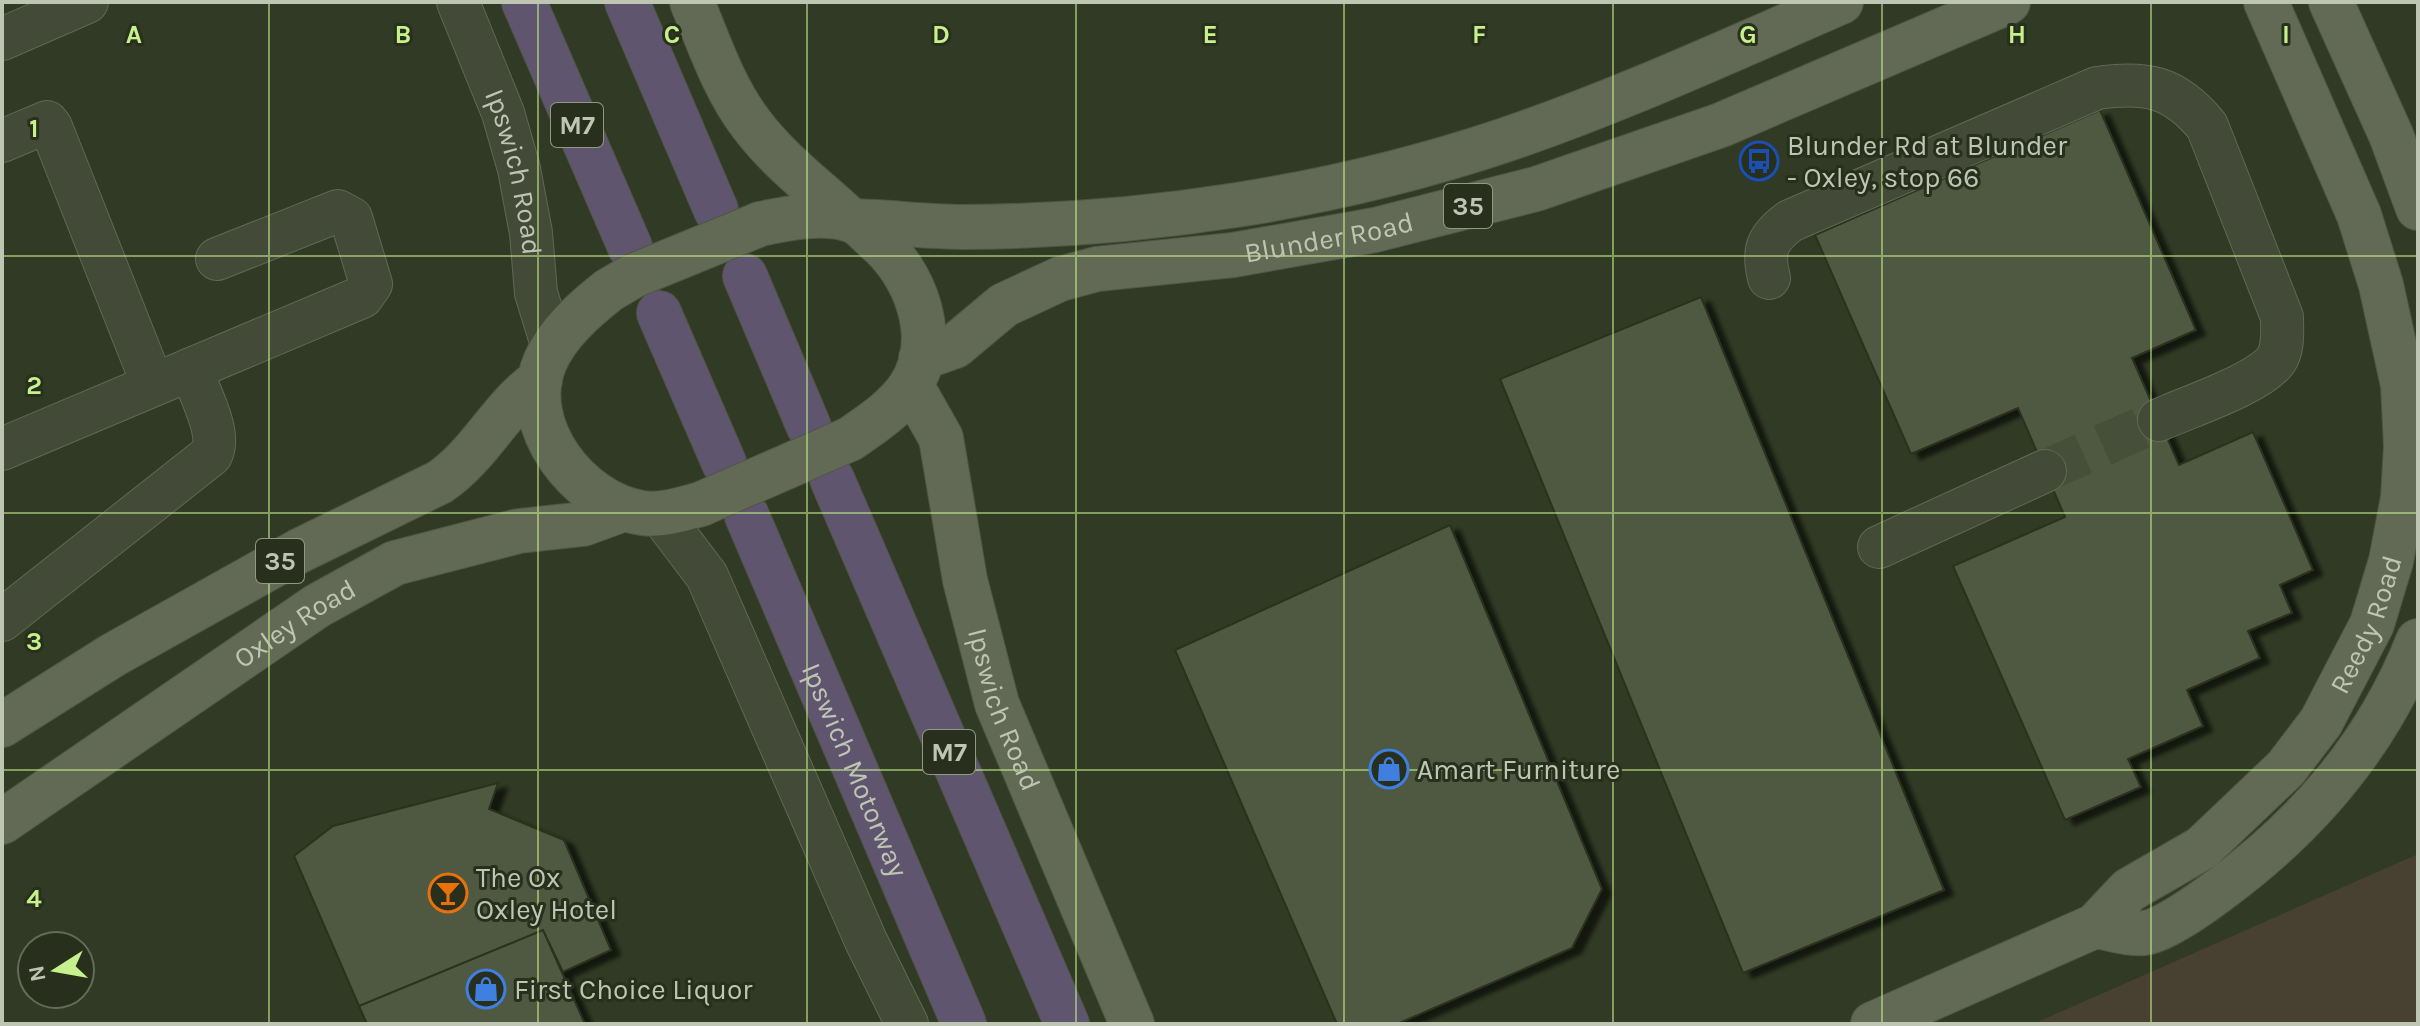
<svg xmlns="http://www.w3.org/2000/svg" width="2420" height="1026" font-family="Karla,sans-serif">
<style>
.green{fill:#484030}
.building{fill:#505940;stroke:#2a311f;stroke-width:2;filter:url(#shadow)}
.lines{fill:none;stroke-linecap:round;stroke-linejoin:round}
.minor-tunnel{stroke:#464f39;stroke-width:42;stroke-dasharray:42 21;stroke-linecap:butt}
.minor-casing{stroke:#616856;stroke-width:44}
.major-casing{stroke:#4f5644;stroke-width:46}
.highway-casing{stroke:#4e5543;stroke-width:46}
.minor{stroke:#434a37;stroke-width:42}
.major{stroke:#626a55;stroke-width:44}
.highway{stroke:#60556f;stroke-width:44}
.major-bridge-casing{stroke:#4f5644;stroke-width:46;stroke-linecap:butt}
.major-bridge{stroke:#626a55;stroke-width:44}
.grid{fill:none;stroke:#c7f18d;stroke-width:2;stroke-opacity:0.55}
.labels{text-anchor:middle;stroke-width:6;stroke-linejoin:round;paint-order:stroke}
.shield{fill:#282f1d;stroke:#919986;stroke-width:2}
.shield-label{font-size:26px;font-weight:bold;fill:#bec6b3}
.poi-label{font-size:28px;fill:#bec6b3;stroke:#282f1d;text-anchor:start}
.street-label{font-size:28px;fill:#bec6b3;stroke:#282f1d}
.grid-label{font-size:26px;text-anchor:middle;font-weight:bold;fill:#c7f18d;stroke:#282f1d;stroke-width:6;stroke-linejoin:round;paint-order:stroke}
</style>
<defs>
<filter id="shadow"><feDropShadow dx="9" dy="5" stdDeviation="2" flood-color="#0009"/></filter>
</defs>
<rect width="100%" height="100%" fill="#313a24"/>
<path class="green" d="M2418,854V1024H2033Z"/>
<path class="building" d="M2100,110L2196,330L2132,358L2179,465L2253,432L2313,570L2280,585L2292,613L2248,631L2260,658L2187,690L2203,726L2128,759L2141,787L2065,820L1953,566L2065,517L2018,408L1911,454L1815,235Z
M1701,297L1944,890L1743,973L1500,379Z
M1450,525L1602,889L1572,948L1397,1024H1337L1175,650Z
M498,783L489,809L564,840L611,950L563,972L543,930L359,1006L294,856L333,826Z
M543,930L585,1024H367L359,1006Z"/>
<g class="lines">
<path class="minor-tunnel" d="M2045,471L2159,420"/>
<defs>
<g id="minor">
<path id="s1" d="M458,2L503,113L519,169L531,233L536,293L553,348"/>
<path d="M2,39L87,2"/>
<path d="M2,141L47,122L51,127L153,385"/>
<path d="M1769,278C1762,250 1767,238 1790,221L2097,88C2146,81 2174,86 2207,126L2282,317C2282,331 2284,348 2276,360C2259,384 2187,407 2159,420"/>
<path d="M2,449L362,297L371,284L351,218L338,211L217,259"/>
<path d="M660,514L707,576L866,941L907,1024"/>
<path d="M1879,547L2045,471"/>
<path d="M2,620L211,455C223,433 198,391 191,369"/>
</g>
<g id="major">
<path d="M692,2C709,43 724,89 752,125C780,162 817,189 850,220"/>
<path d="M2331,2L2391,135L2418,208"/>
<path d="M854,221C890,222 927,227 963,227C1145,226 1332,198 1505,140C1620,101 1730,50 1841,2"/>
<path d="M760,224C788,218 824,211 851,220C860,223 868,233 875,239C915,272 941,338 910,387C895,409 872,424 850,439"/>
<path d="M609,290C585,309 557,333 545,362C518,426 579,503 642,513C662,516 682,509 701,504"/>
<path id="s2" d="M921,358L955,346L1004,305L1060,279L1097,269L1233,255L1375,230L1536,189L1721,125L2008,2"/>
<path id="s3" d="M911,385L941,438L965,580L997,704L1132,1024"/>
<path d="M2,725L113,655L299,551L440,482C481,454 500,408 540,380"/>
<path id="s4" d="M2,822L317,606L395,563L519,531L583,524L624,509"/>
<path d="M2095,926C2110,928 2129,935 2144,933C2163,931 2202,903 2218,891C2308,825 2377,745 2418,641"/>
<path id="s5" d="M1873,1024L2095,926L2129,890L2202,848L2286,768L2321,722L2372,624L2391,561L2403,498L2406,446L2403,385L2381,285L2359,215L2266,2"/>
</g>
<g id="highway">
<path d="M524,2L630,247"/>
<path d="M627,2L716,210"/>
<path d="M745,276L809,427"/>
<path d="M659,313L724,463"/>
<path d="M832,479L1067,1024"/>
<path id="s6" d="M747,516L964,1024"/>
</g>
</defs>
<use href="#minor" class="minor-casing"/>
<use href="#major" class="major-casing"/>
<use href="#highway" class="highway-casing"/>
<use href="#minor" class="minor"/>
<use href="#major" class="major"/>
<use href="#highway" class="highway"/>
<defs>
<path id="major-bridge" d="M609,290L633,276L760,224
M701,504L850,439"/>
</defs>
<use href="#major-bridge" class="major-bridge-casing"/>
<use href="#major-bridge" class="major-bridge"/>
</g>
<path class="grid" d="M269,2V1024M538,2V1024M807,2V1024M1076,2V1024M1344,2V1024M1613,2V1024M1882,2V1024M2151,2V1024M2,256H2418M2,513H2418M2,770H2418"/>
<defs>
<symbol id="bus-ring" viewBox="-11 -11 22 22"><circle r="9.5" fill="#282f1d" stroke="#1a4fb4" stroke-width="1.5"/><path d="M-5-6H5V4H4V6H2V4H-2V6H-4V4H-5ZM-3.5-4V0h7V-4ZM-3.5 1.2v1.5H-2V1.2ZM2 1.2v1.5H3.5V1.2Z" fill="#1a4fb4"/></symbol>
<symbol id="shop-ring" viewBox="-11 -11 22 22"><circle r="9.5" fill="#282f1d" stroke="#3f7fe0" stroke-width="1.5"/><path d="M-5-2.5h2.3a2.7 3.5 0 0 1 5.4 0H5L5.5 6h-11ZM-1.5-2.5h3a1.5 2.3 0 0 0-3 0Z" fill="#3f7fe0"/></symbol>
<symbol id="bar-ring" viewBox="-11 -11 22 22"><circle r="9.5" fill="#282f1d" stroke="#e8710a" stroke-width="1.5"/><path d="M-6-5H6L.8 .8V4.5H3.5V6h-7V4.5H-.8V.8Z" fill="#e8710a"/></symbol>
</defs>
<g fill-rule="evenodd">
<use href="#bus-ring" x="1737" y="139" width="44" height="44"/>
<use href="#shop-ring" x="1367" y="747" width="44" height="44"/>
<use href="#bar-ring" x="426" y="871" width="44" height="44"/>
<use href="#shop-ring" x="464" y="967" width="44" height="44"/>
</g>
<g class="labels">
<g class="shield">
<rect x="551" y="103" width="52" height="44" rx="6"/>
<rect x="1444" y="184" width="48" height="44" rx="6"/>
<rect x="256" y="539" width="48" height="44" rx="6"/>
<rect x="923" y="730" width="52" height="44" rx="6"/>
</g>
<g class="shield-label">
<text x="577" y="134">M7</text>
<text x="1468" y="215">35</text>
<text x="280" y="570">35</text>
<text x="949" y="761">M7</text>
</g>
<g class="poi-label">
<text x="1787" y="155">Blunder Rd at Blunder<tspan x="1787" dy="32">- Oxley, stop 66</tspan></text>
<text x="1417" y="779">Amart Furniture</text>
<text x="476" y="887">The Ox<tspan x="476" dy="32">Oxley Hotel</tspan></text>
<text x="514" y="999">First Choice Liquor</text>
</g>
<g class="street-label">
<text dy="10" stroke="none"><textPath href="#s1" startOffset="180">Ipswich Road</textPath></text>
<text dy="10" stroke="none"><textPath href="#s2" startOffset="434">Blunder Road</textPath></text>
<text dy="10" stroke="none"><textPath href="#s5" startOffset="658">Reedy Road</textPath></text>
<text dy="10" stroke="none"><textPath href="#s4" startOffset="354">Oxley Road</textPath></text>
<text dy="10" stroke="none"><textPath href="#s3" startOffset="340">Ipswich Road</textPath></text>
<text dy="10" stroke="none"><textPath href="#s6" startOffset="276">Ipswich Motorway</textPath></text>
</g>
</g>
<g class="grid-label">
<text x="134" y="43">A</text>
<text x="403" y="43">B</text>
<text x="672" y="43">C</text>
<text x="941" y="43">D</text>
<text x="1210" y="43">E</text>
<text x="1479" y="43">F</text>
<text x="1748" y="43">G</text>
<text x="2017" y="43">H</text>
<text x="2286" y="43">I</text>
<text x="34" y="137">1</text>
<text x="34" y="394">2</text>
<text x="34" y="650">3</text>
<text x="34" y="907">4</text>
</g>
<rect width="2420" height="1026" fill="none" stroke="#bec6b3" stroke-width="8"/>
<g transform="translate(56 970) rotate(259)"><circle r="38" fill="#282f1d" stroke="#646b59" stroke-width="2"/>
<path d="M0-6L14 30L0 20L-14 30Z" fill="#c7f18d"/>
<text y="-12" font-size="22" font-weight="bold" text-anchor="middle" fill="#bec6b3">N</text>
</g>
</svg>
